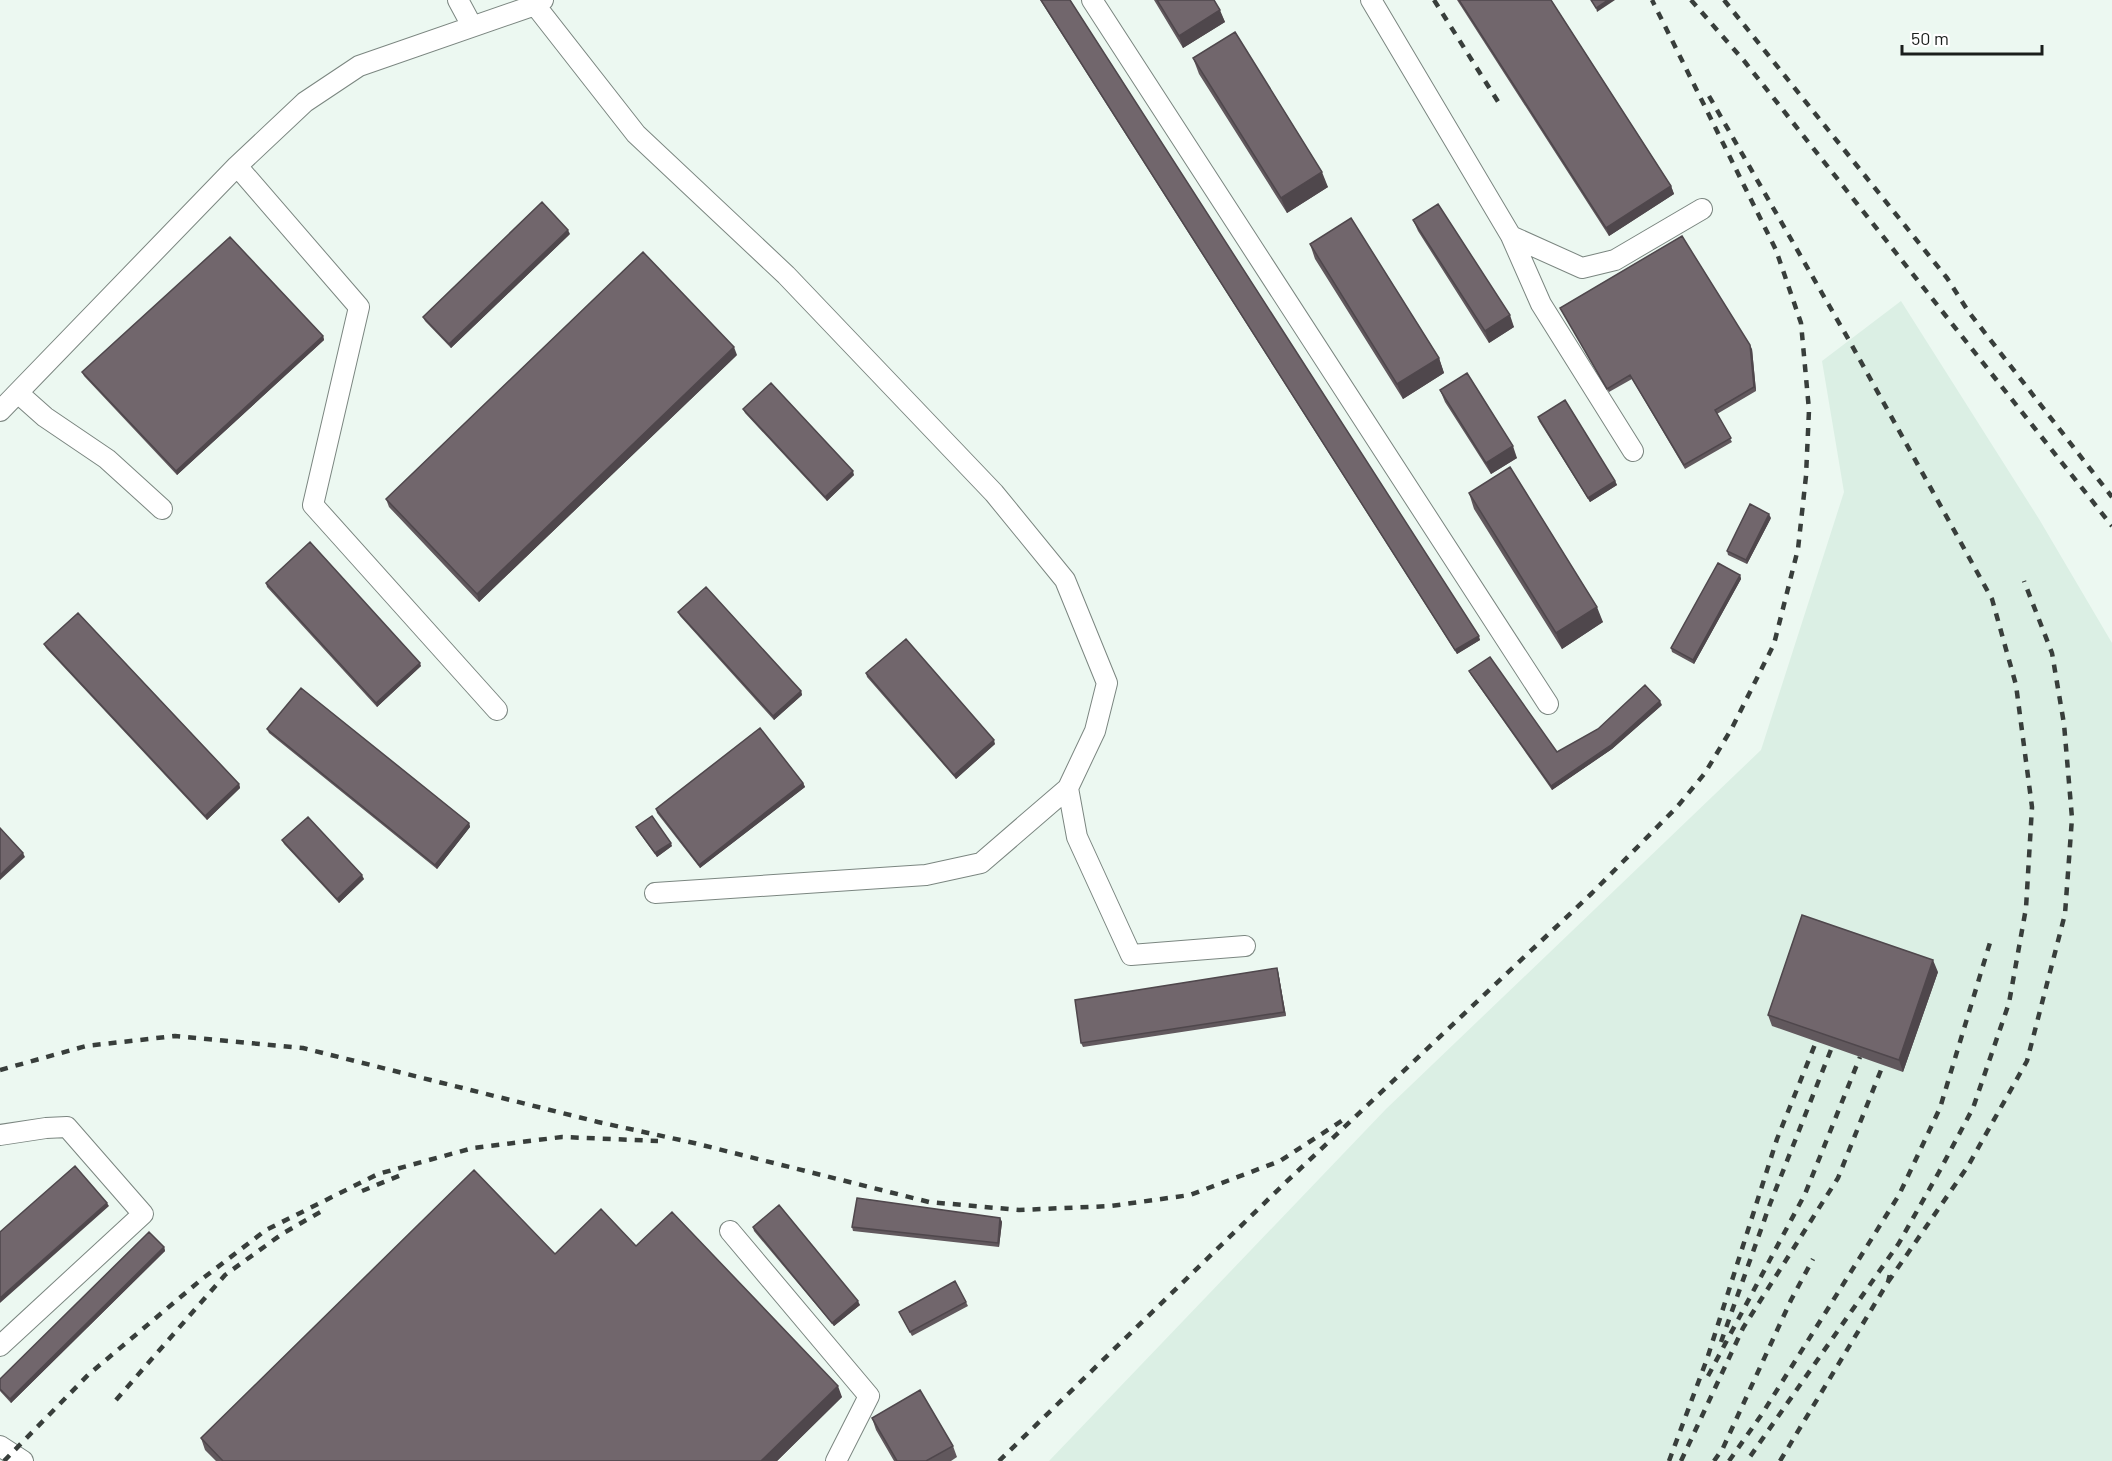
<svg xmlns="http://www.w3.org/2000/svg" width="2112" height="1461" font-family="Barlow,sans-serif">
<style>
.built{fill:#dbefe4}
.lines{fill:none;stroke-linecap:round;stroke-linejoin:round}
.minor-casing{stroke:#7b8680;stroke-width:22}
.minor{stroke:#fff;stroke-width:20}
.rail{stroke:#383e3b;stroke-width:4.5;stroke-dasharray:8 8;stroke-linecap:butt}
.wall{fill:#61585d}
.shaded-wall{fill:#4f474c}
.building{fill:#71666c;stroke:#4f474c;stroke-width:1.5}
</style>
<rect width="100%" height="100%" fill="#ecf8f1"/>
<path class="built" d="M1901,301L2039,519L2112,643V1461H1049L1386,1109L1761,750L1844,492L1822,361Z"/>
<g class="lines">
<defs>
<path id="minor" d="M458,0L472,26
M1092,0L1548,704
M1371,0L1511,236L1541,304L1633,451
M535,5L636,134L786,275L994,493L1065,580L1107,683L1095,731L1068,788L981,863L926,875L655,893
M237,166L359,307L313,505L497,710
M1511,236L1582,268L1615,260L1702,209
M18,393L45,417L107,459L162,509
M0,411L237,166L305,102L359,66L535,5L543,0
M1068,788L1077,837L1131,955L1245,946
M0,1135L46,1128L67,1127L143,1214L0,1346
M730,1231L869,1396L836,1461
M0,1446L23,1461"/>
</defs>
<use href="#minor" class="minor-casing"/>
<use href="#minor" class="minor"/>
<path class="rail" d="M1434,0L1502,108
M1691,0L1745,62L2112,526
M1724,0L1947,278L1968,311L2112,497
M1709,96L1850,342L1992,599L2016,685L2032,807L2026,908L2009,1003L1973,1108L1939,1172L1899,1243L1747,1461
M0,1070L86,1046L175,1036L303,1048L598,1122L694,1143L929,1202L1019,1210L1111,1206L1190,1195L1280,1161L1343,1120
M362,1191L401,1175
M1888,1282L1968,1166L2027,1061L2065,914L2072,818L2064,724L2052,653L2024,581
M1721,1342L1770,1204L1832,1047
M1708,1376L1805,1194L1860,1057
M116,1400L225,1275L282,1234L322,1211
M4,1461L88,1375L202,1279L266,1230L378,1174L473,1148L562,1137L658,1141
M999,1461L1284,1184L1592,893L1677,807L1705,773L1732,728L1774,644L1798,549L1806,476L1809,410L1801,323L1776,250L1652,0
M1669,1461L1707,1359L1777,1139L1816,1042
M1681,1461L1743,1328L1838,1178L1883,1065
M1714,1461L1723,1448L1791,1300L1813,1259
M1729,1461L1762,1414L1899,1195L1940,1108L1992,936
M1780,1461L1888,1282L1890,1274"/>
</g>
<path class="wall" d="M1040,0H1070L1480,640L1457,654Z
M1154,0H1214L1225,22L1183,48Z
M1457,0H1551L1671,186L1674,194L1609,236Z
M1193,58L1328,187L1287,213L1199,74Z
M1413,220L1514,327L1489,343L1418,231Z
M570,234L451,348L425,321L423,317Z
M1310,244L1439,358L1444,373L1403,399L1315,259Z
M1560,308L1752,349L1756,391L1717,414L1732,442L1685,469L1632,379L1609,392Z
M323,336L324,340L177,475L84,376L82,372Z
M737,355L479,602L389,507L386,499Z
M1440,390L1517,458L1491,474L1445,402Z
M743,409L854,475L827,501L745,413Z
M1538,417L1615,481L1617,485L1590,502L1539,421Z
M1469,493L1603,622L1562,649L1474,509Z
M1771,518L1747,564L1728,555L1727,551Z
M1740,575L1741,579L1694,664L1672,652L1671,648Z
M266,583L421,666L377,707L267,587Z
M678,612L801,691L802,695L774,720L680,616Z
M44,644L239,784L240,788L207,820L46,648Z
M1469,671L1557,752L1662,705L1612,749L1552,790L1471,675Z
M866,673L995,744L956,779L867,677Z
M267,729L469,823L470,827L437,869L269,733Z
M803,783L805,787L700,868L657,813L656,809Z
M636,827L672,846L657,857L638,831Z
M282,840L364,879L339,903L284,844Z
M1278,971L1286,1016L1083,1047L1081,1043Z
M1938,972L1903,1072L1772,1026L1768,1015Z
M1000,1218L1002,1222L999,1247L853,1231L852,1227Z
M753,1227L860,1305L834,1326L754,1231Z
M636,1246L842,1397L777,1461H216L205,1450L201,1438L555,1254Z
M164,1247L165,1251L11,1403L0,1391V1379Z
M966,1302L968,1306L912,1336L899,1312Z
M872,1418L953,1446L957,1457L951,1461H894L876,1430Z"/>
<path class="shaded-wall" d="M1608,0H1615L1597,12L1596,8Z
M1220,10L1225,22L1183,48L1179,36Z
M1322,172L1328,187L1287,213L1281,198Z
M1671,186L1674,194L1609,236L1606,228Z
M568,230L570,234L451,348L449,344Z
M1510,315L1514,327L1489,343L1485,331Z
M323,336L324,340L177,475L176,471Z
M1750,345L1752,349L1756,391L1754,387Z
M734,347L737,355L479,602L477,594Z
M1439,358L1444,373L1403,399L1397,384Z
M1513,446L1517,458L1491,474L1486,463Z
M853,471L854,475L827,501L825,497Z
M1615,481L1617,485L1590,502L1588,498Z
M1769,514L1771,518L1747,564L1746,560Z
M1740,575L1741,579L1694,664L1693,660Z
M1597,607L1603,622L1562,649L1556,633Z
M1479,636L1480,640L1457,654L1455,650Z
M420,663L421,666L377,707L376,703Z
M801,691L802,695L774,720L773,716Z
M1660,701L1662,705L1612,749L1552,790L1551,786Z
M994,740L995,744L956,779L954,775Z
M803,783L805,787L700,868L699,865Z
M239,784L240,788L207,820L205,816Z
M469,823L470,827L437,869L435,865Z
M671,843L672,846L657,857L655,853Z
M23,853L25,857L0,880V875Z
M362,875L364,879L339,903L337,899Z
M1933,960L1938,972L1903,1072L1899,1060Z
M1277,968L1278,971L1286,1016L1284,1012Z
M107,1203L109,1206L0,1303V1298Z
M1000,1218L1002,1222L999,1247L998,1243Z
M164,1247L165,1251L11,1403L10,1399Z
M858,1301L860,1305L834,1326L832,1323Z
M838,1386L842,1397L777,1461H761Z"/>
<path class="building" d="M1041,0H1070L1479,636L1455,650Z
M1157,0H1214L1220,10L1179,36Z
M1459,0H1551L1671,186L1606,228Z
M1591,0H1608L1596,8Z
M1235,32L1322,172L1281,198L1193,58Z
M542,202L568,230L449,344L423,317Z
M1438,204L1510,315L1485,331L1413,220Z
M1351,218L1439,358L1397,384L1310,244Z
M1682,236L1750,345L1754,387L1715,410L1731,438L1684,465L1630,375L1607,389L1560,308Z
M230,237L323,336L176,471L82,372Z
M643,252L734,347L477,594L386,499Z
M1467,373L1513,446L1486,463L1440,390Z
M771,383L853,471L825,497L743,409Z
M1565,400L1615,481L1588,498L1538,417Z
M1510,467L1597,607L1556,633L1469,493Z
M1750,504L1769,514L1746,560L1727,551Z
M310,542L420,663L376,703L266,583Z
M1718,563L1740,575L1693,660L1671,648Z
M706,587L801,691L773,716L678,612Z
M78,613L239,784L205,816L44,644Z
M906,639L994,740L954,775L866,673Z
M1490,657L1557,752L1598,729L1645,685L1660,701L1611,745L1551,786L1469,671Z
M301,688L469,823L435,865L267,729Z
M760,728L803,783L699,865L656,809Z
M652,816L671,843L655,853L636,827Z
M308,817L362,875L337,899L282,840Z
M0,828L23,853L0,875Z
M1802,915L1933,960L1899,1060L1768,1015Z
M1277,968L1284,1012L1081,1043L1075,1000Z
M75,1166L107,1203L0,1298V1232Z
M474,1170L555,1254L601,1209L636,1246L672,1212L838,1386L761,1461H223L201,1438Z
M857,1198L1000,1218L998,1243L852,1227Z
M779,1205L858,1301L832,1323L753,1227Z
M149,1232L164,1247L10,1399L0,1389V1379Z
M955,1281L966,1302L910,1332L899,1312Z
M920,1390L953,1446L926,1461H897L872,1418Z"/>
<path d="M1902 45v9h140v-9" fill="none" stroke="#1a1e1c" stroke-width="3"/>
<text x="1911" y="45" font-size="18" fill="#1a1e1c" stroke="#ffffff" stroke-width="4.5" paint-order="stroke">50 m</text>
</svg>
